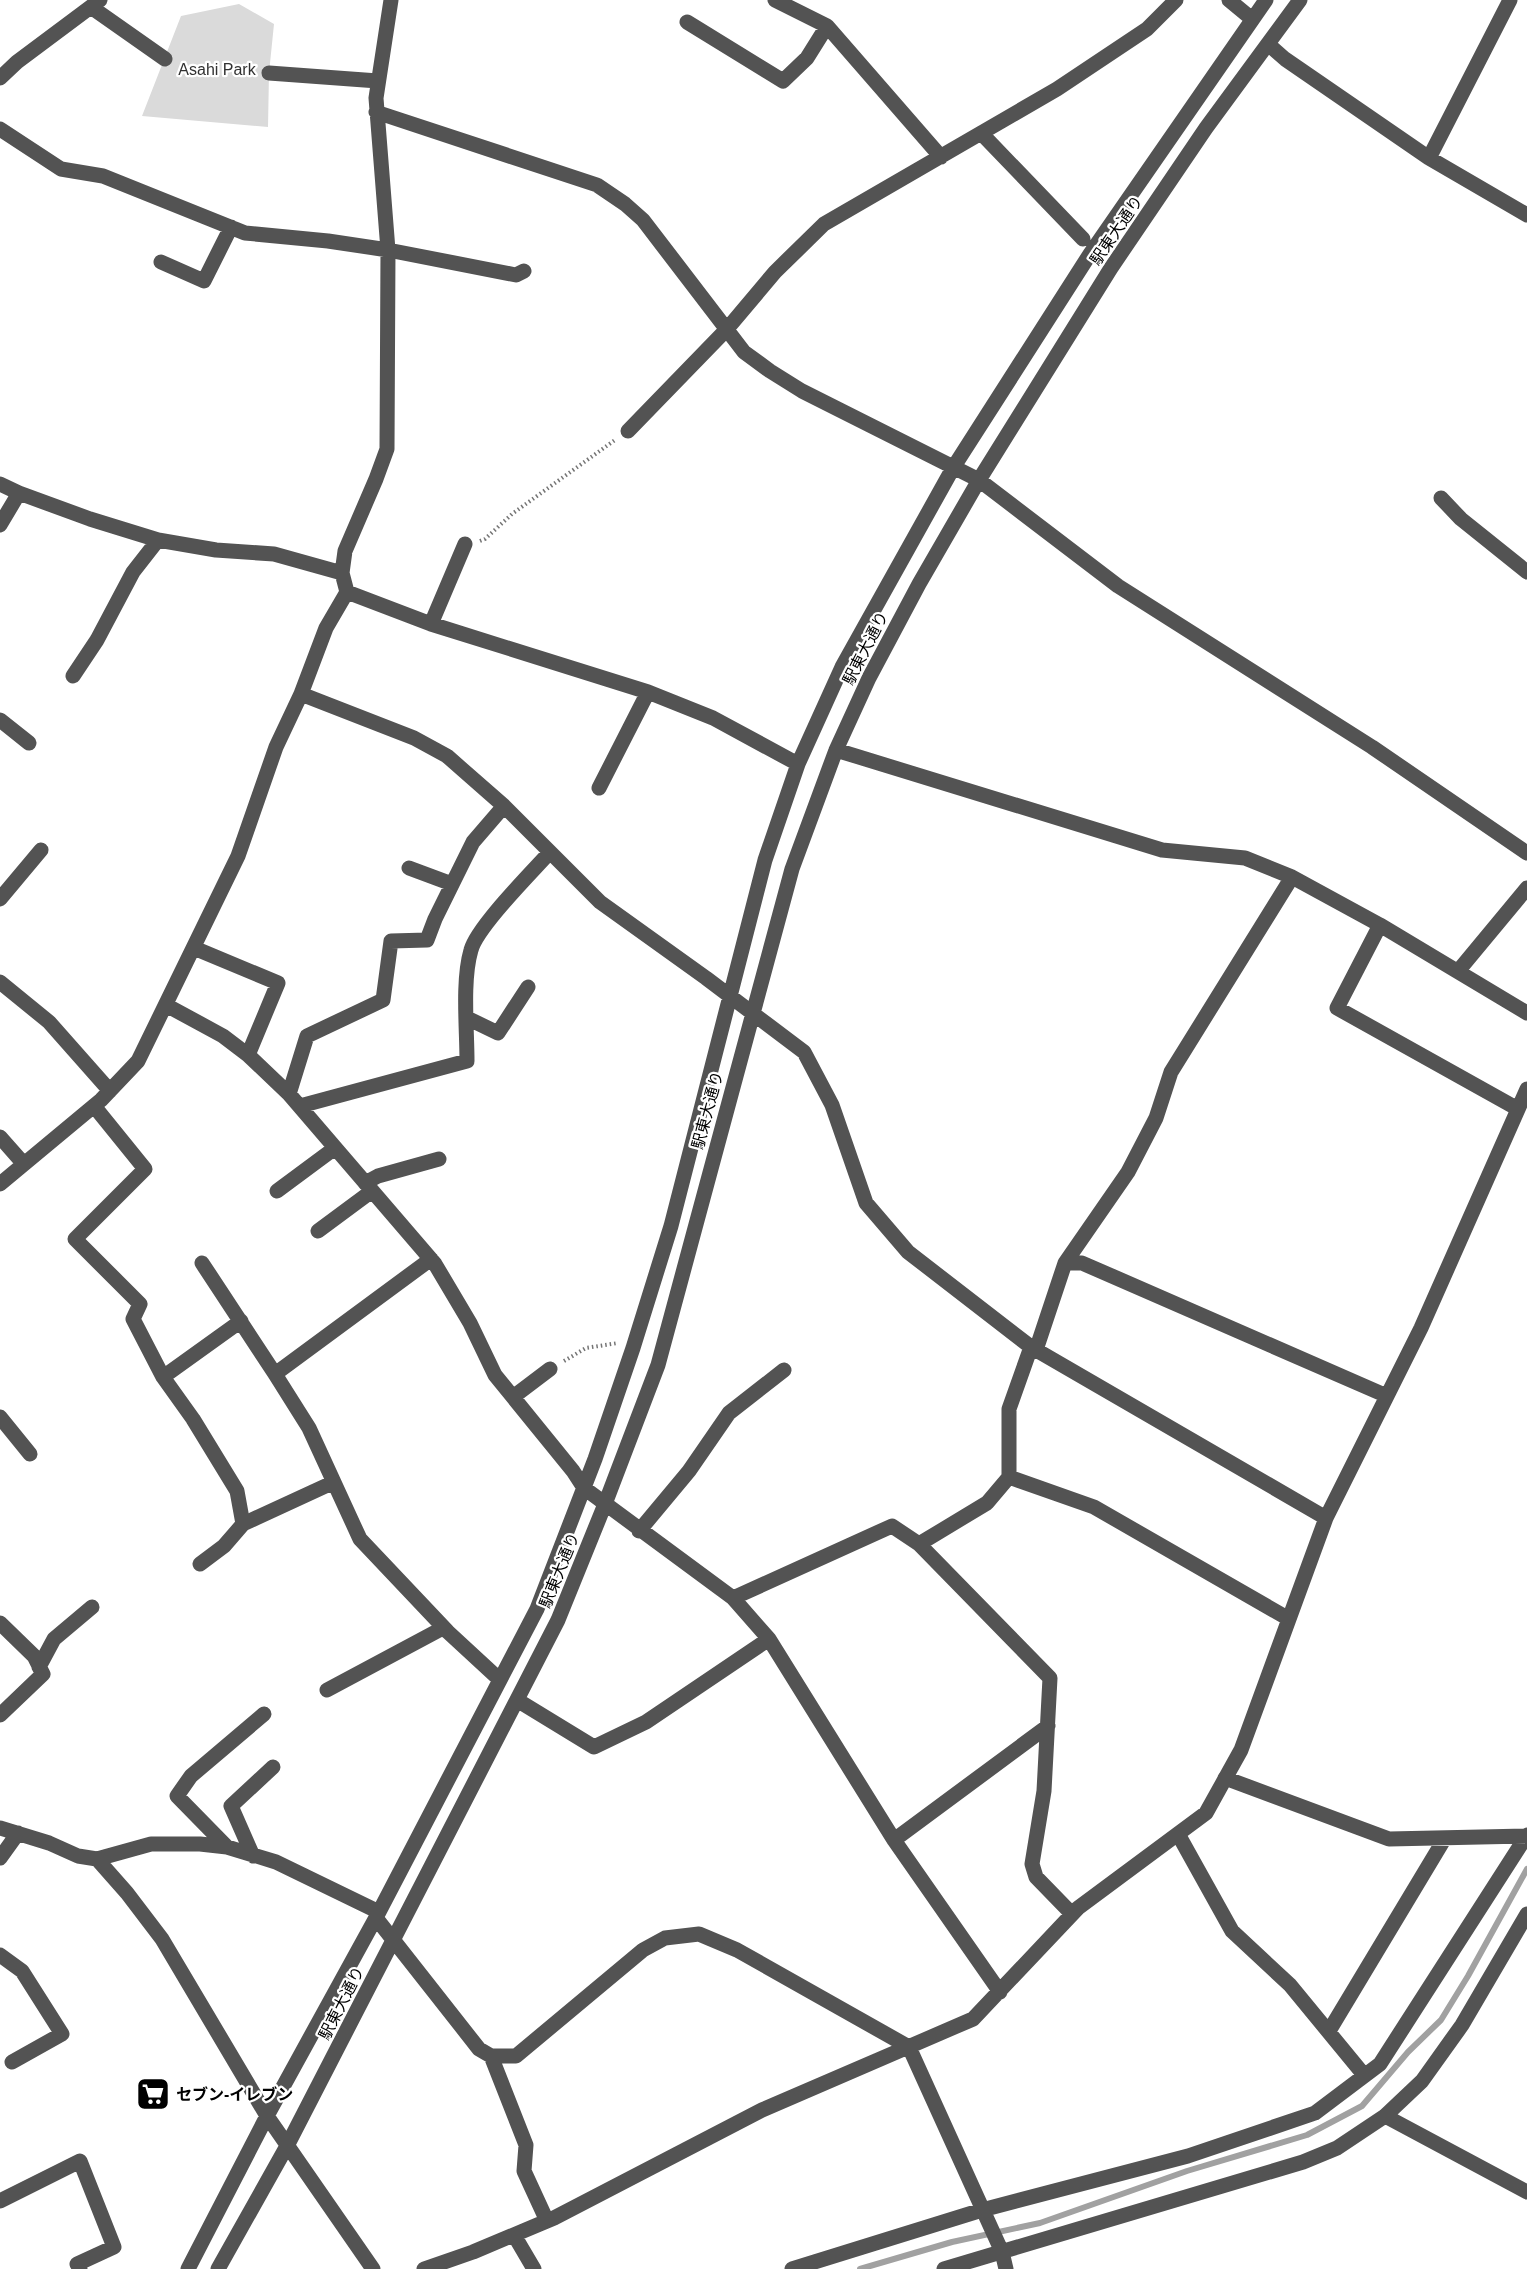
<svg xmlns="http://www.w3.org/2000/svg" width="1527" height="2269" font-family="Arial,'Noto Sans JP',sans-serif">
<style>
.green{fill:#dadada}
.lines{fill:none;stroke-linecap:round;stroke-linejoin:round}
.stream{stroke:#a1a1a1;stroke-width:6}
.path{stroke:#757575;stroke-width:4;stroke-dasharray:1.5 3;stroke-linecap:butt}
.minor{stroke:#535353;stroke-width:15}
.labels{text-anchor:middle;stroke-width:4.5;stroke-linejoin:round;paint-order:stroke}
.park-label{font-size:16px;fill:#313131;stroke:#fff}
.street-label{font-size:16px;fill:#000;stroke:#fff}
.poi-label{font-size:16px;font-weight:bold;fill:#000;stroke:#fff;text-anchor:start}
</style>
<rect width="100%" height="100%" fill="#fff"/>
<path class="green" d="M239,4L274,24L269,73L268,127L142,116L181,16Z"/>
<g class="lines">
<path class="stream" d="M860,2269L952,2242L1040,2223L1187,2171L1307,2135L1362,2106L1408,2052L1441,2020L1468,1976L1527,1869"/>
<path class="path" d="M480,541L485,539L512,514L615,440
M564,1361L586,1348L618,1343"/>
<path class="minor" d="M1229,0L1252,19
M1510,0L1429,158L1527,215
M91,7L165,59
M687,22L783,81L807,58L827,26L775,0
M827,26L941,157
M1268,44L1285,59L1429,158
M269,73L378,81
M0,78L17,62L100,0
M376,112L597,185L625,204L643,220L744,352L770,371L802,391L979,480L1118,586L1372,747L1527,853
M0,129L61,169L103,176L245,233L328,241L388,250L516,275L524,271
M981,133L1083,239
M161,262L204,281L231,227
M628,431L727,329L775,272L824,224L1057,89L1147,29L1176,0
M0,484L19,493L90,519L158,540L216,550L274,554L342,573
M1441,498L1461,519L1527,572
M0,525L19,493
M347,592L431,624L648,692L713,718L798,764
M431,624L465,544
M73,676L97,640L133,572L158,540
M301,694L414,738L447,756L504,806L600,902L706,978L804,1052L832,1105L866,1203L908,1252L1031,1347L1326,1518
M0,720L29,743
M836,750L1162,850L1245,858L1292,877L1380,925L1527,1013
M599,788L648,692
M409,868L452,884
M0,899L41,850
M1380,925L1337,1008L1518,1109
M194,948L278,983L248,1055
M1459,970L1527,888
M0,982L49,1022L110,1091
M166,1005L223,1036L248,1055L289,1094L435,1264L470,1323L495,1375L573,1471L584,1488L733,1598L769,1639L894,1840L1000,1992
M467,1018L498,1033L528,987
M289,1094L307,1036L383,1000L391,941L427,940L435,919L473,842L504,806
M94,1106L145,1169L75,1239L140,1304L133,1319L163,1377L193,1419L237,1491L243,1524L224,1546L200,1564
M300,1106L467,1061C467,1028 462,981 471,950C477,927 532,872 550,852
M0,1137L23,1163
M365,1183L378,1176L439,1159
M0,1184L101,1100L138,1061L238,856L276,747L301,694L326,628L347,592L342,573L345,551L376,479L387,449L388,250L376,98L391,0
M277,1191L335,1148
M318,1231L372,1191
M202,1263L275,1374L309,1428L360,1539L448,1632L500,1680
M1065,1263L1128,1172L1156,1118L1171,1072L1292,877
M1036,1350L1065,1263H1082L1387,1396
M275,1374L431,1259
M163,1377L241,1321
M513,1397L550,1369
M0,1417L30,1454
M1009,1477L1094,1507L1289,1619
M243,1524L332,1483
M639,1531L689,1471L729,1413L784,1370
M919,1544L1050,1678L1044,1791L1032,1864L1036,1877L1072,1914
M733,1598L892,1526L919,1544L987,1503L1009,1477V1409L1031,1347
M0,1623L34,1656L43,1674L0,1715
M39,1667L54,1639L92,1607
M327,1690L443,1628
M517,1700L594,1747L646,1722L769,1639
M1225,1778L1389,1839L1526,1836
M0,1828L49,1843L78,1856L97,1859L127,1893L162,1939L267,2116L373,2269
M1178,1834L1232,1931L1290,1985L1364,2075
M894,1840L1048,1726
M227,1847L177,1796L191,1776L264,1714
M253,1856L231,1806L273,1767
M0,1858L18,1833
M97,1859L151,1844H200L227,1847L276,1862L379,1912
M376,1918L479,2049L491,2056H516L643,1950L665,1938L699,1934L737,1950L909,2047L1002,2252L1006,2269
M0,1955L22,1971L62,2034L12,2062
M1329,2031L1445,1838
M491,2056L526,2145L524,2171L547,2221
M1385,2116L1527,2192
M0,2201L80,2161L114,2247L77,2264L80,2269
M514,2235L534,2269
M188,2269L267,2116L379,1912L537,1609L595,1459L633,1348L671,1226L765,860L798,764L842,667L953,468L1090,254L1266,0
M218,2269L287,2146L558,1620L605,1504L658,1365L792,869L836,750L869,678L919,584L979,480L1111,268L1206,128L1300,0
M424,2269L473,2252L554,2218L762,2110L973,2019L1078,1908L1206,1813L1241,1750L1326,1518L1421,1328L1527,1089
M792,2269L982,2210L1188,2156L1315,2113L1380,2064L1527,1835
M944,2269L1303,2162L1337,2148L1385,2116L1422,2081L1462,2025L1527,1914"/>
</g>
<defs>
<symbol id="supermarket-square" viewBox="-11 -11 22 22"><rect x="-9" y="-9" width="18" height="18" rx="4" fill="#000" stroke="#fff"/><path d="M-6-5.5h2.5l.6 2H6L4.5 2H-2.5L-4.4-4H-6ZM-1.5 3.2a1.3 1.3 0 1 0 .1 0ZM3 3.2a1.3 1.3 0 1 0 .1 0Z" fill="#fff"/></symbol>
</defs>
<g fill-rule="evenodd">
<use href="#supermarket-square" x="134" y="2075" width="38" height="38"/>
</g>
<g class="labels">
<g class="park-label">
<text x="217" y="75">Asahi Park</text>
</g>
<g class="street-label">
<text transform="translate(1116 230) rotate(-56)" y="6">駅東大通り</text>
<text transform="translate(865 648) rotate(-63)" y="6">駅東大通り</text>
<text transform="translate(707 1110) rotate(-75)" y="6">駅東大通り</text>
<text transform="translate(559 1570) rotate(-68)" y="6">駅東大通り</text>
<text transform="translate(341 2003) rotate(-63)" y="6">駅東大通り</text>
</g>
<g class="poi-label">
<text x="176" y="2100">セブン-イレブン</text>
</g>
</g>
</svg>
